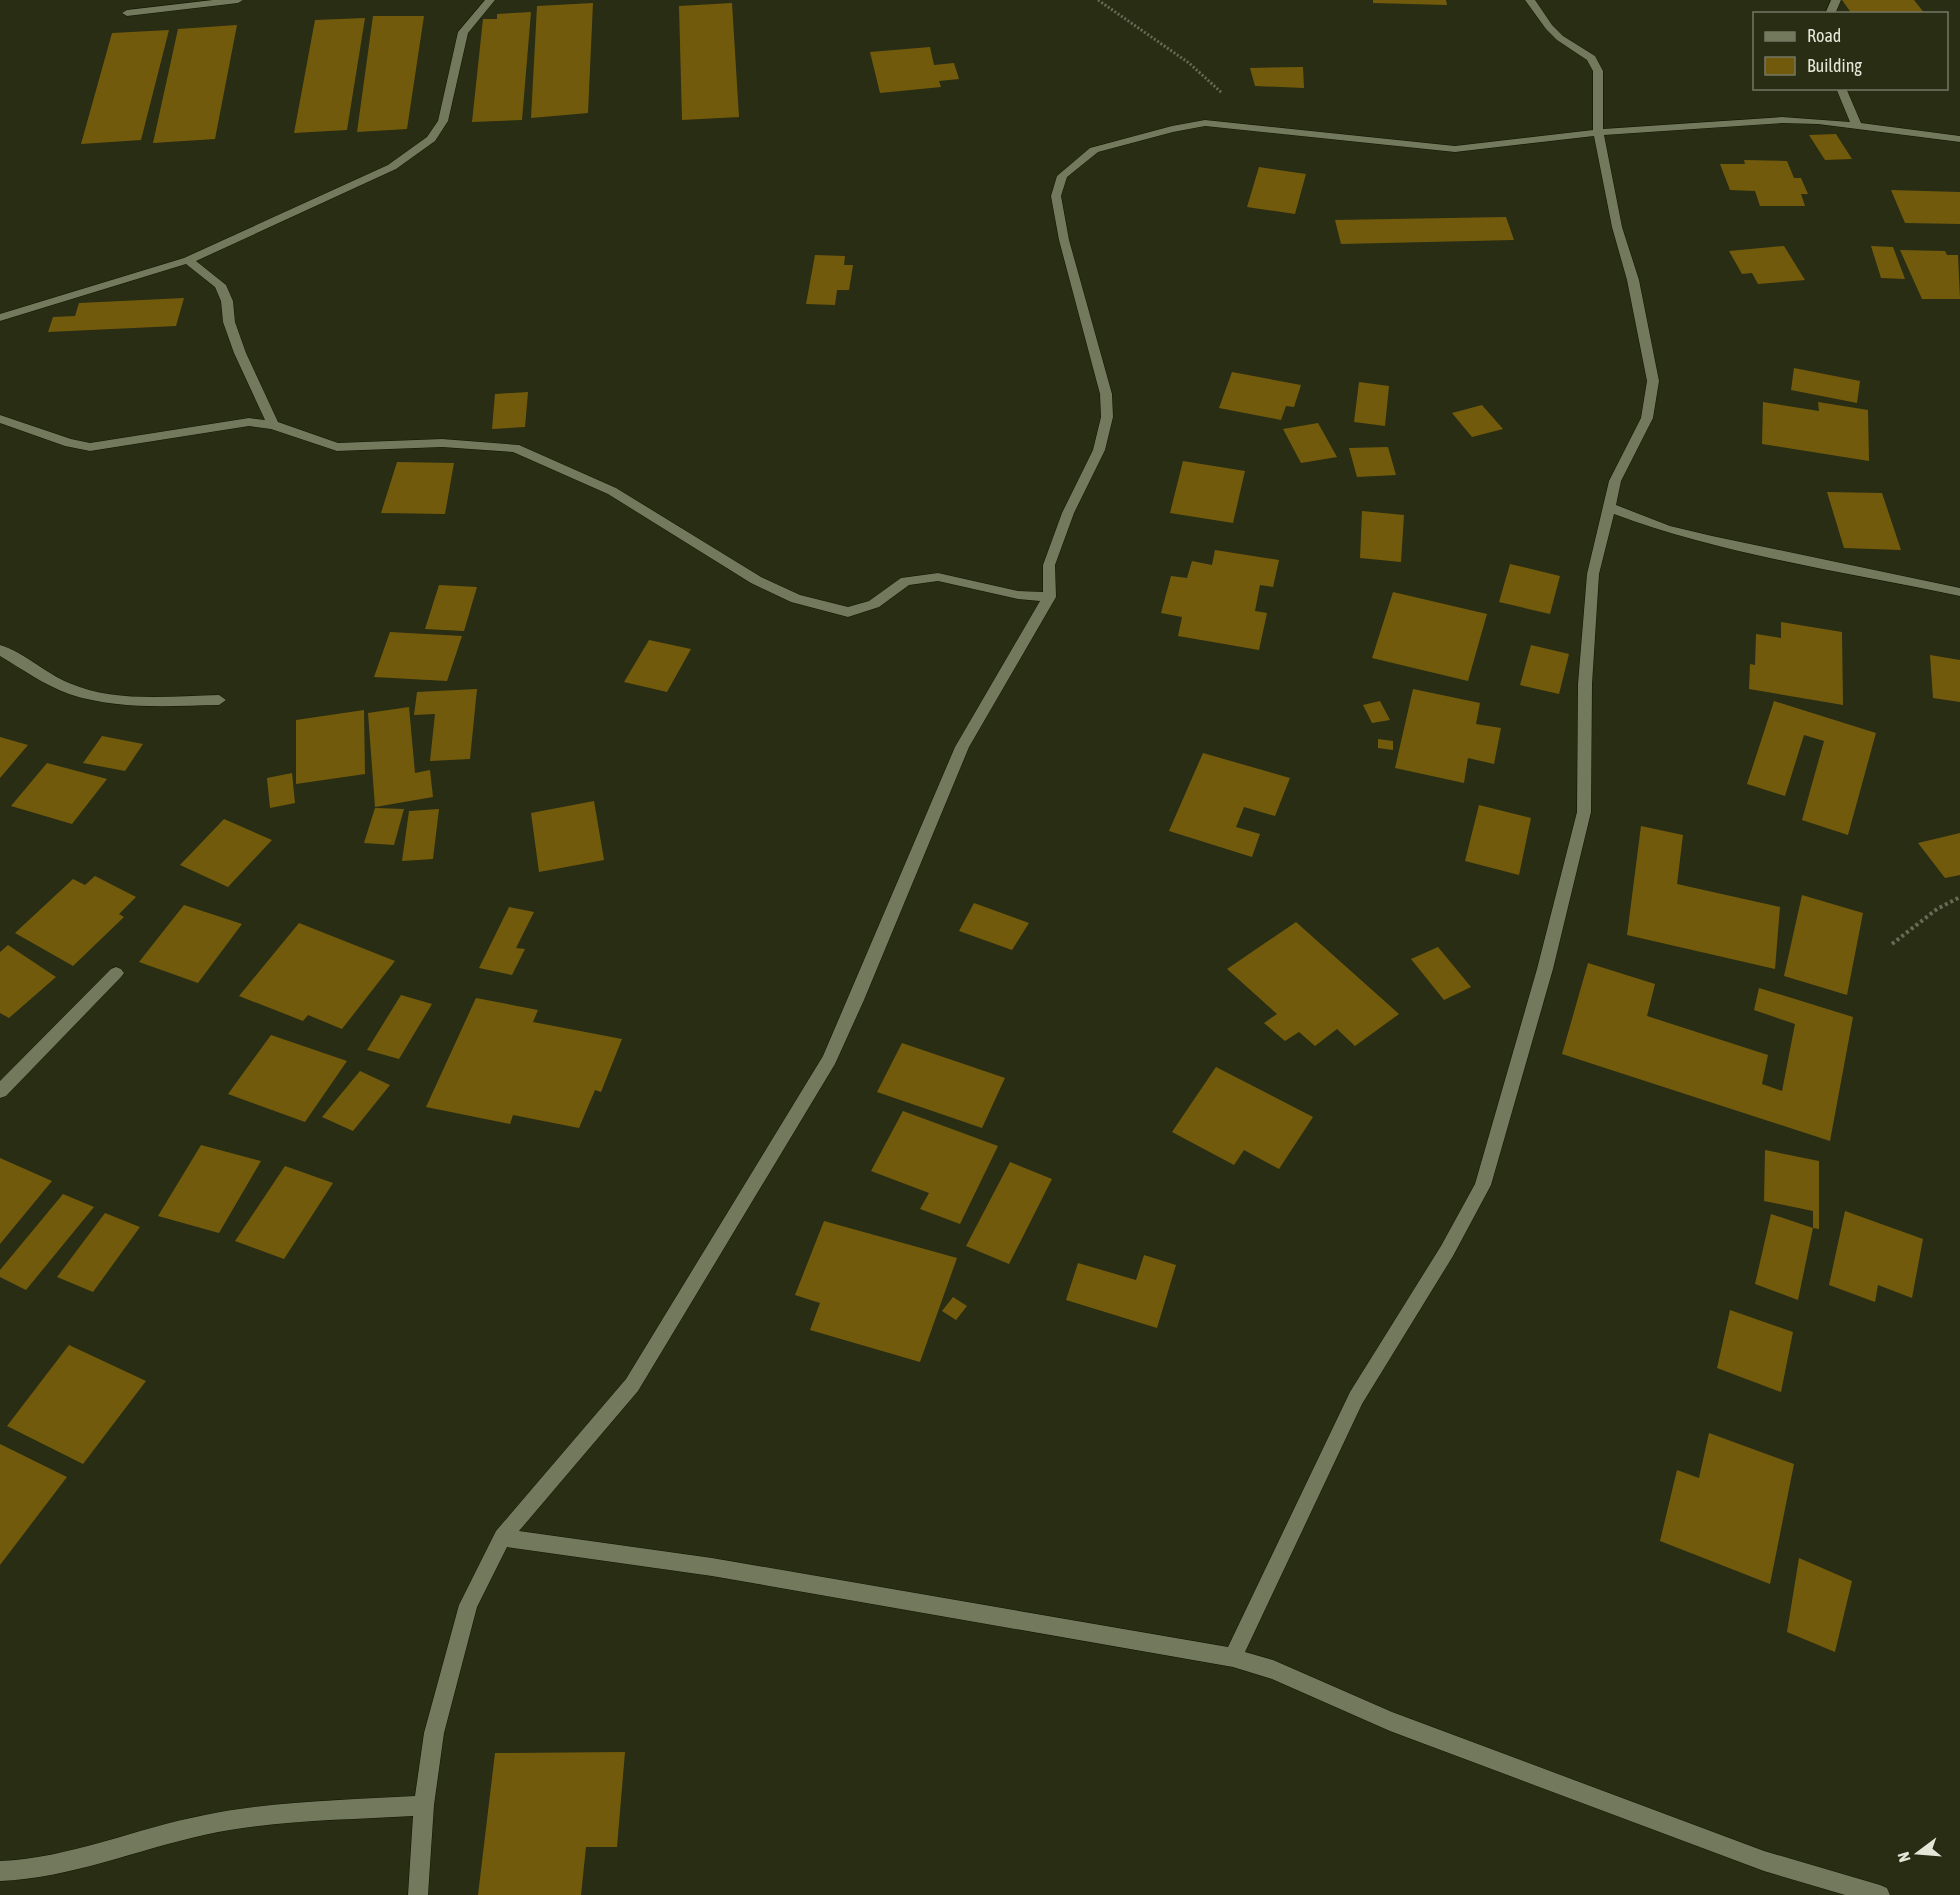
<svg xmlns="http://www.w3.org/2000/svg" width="1960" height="1895" font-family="'Asap Condensed',sans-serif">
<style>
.building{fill:#725a0c}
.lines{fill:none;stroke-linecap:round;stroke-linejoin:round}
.service-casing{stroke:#111500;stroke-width:1}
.minor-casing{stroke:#111500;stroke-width:1}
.path-far1{stroke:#676a55;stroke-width:3;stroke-dasharray:2 2;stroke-linecap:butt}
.path{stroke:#676a55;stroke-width:4;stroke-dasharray:3 3;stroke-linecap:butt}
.service{fill:#73795d;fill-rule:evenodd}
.minor{fill:#73795d;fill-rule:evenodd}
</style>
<rect width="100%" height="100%" fill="#292d14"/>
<path class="building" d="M1373,0H1446L1447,5L1373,3Z
M1842,0H1914L1925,14H1852Z
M593,3L588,113L531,118L537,6Z
M732,3L739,117L682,120L679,6Z
M531,12L522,120L472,122L483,19H497V14Z
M373,16H424L407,129L357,132Z
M365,18L347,130L294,133L315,20Z
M237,25L215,139L153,143L178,29Z
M169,30L141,140L81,144L112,33Z
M930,47L934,65L954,63L959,79L939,81L941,87L880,93L870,52Z
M1303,67L1304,88L1255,86L1250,68Z
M1836,134L1852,159L1825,160L1809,135Z
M1744,160L1787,161L1794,178H1801L1808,194H1801L1805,206H1760L1755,191L1730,190L1720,164H1745Z
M1259,167L1306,174L1295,214L1247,207Z
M1891,190L1960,192V224L1905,223Z
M1506,217L1514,240L1341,244L1335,220Z
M1784,246L1805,280L1758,284L1752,273L1742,274L1729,251Z
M1871,246L1893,247L1905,279L1881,278Z
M1900,250L1945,251L1947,255H1958L1960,299H1922Z
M815,255L845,256L844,265H853L849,290H837L835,305L806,304Z
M184,298L176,326L48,332L53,317L75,316L79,303Z
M1794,368L1860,381L1857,403L1791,390Z
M1232,372L1301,385L1294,407L1286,406L1281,420L1219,408Z
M1359,382L1389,386L1385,426L1354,422Z
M528,392L525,427L492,429L495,394Z
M1763,402L1819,411L1818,402L1868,410L1869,461L1762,444Z
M1482,405L1503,429L1472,437L1452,413Z
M1318,423L1337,457L1301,463L1283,429Z
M1388,447L1396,475L1357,477L1349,448Z
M1183,461L1245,471L1233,523L1170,513Z
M397,462L454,463L445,514L381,513Z
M1827,492L1882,493L1901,550L1844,548Z
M1362,511L1404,515L1401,562L1360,558Z
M1215,550L1279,560L1273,587L1260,585L1255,611L1267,613L1259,650L1178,636L1182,617L1161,613L1171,576L1187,578L1192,561L1212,565Z
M1510,564L1560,576L1550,614L1499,602Z
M439,585L477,587L464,631L425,629Z
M1393,592L1487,614L1468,681L1372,658Z
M1781,622L1842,632L1843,705L1749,689L1750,664L1755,665L1756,634L1781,638Z
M390,632L462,636L447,681L374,677Z
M649,640L691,649L667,692L624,682Z
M1531,645L1569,654L1559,694L1520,685Z
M1930,655L1960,660V702L1933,698Z
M477,689L470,759L430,761L435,714L414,715L417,692Z
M1413,689L1480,703L1476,724L1501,728L1494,764L1468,758L1464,783L1395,768Z
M1380,701L1390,720L1372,723L1363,705Z
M1774,701L1876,733L1848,835L1802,820L1824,741L1804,735L1785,796L1747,784Z
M409,707L415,773L430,770L433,797L375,807L368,713Z
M364,710L365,774L296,784V720Z
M102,736L143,744L125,771L83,763Z
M0,737L28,745L0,778Z
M1378,739L1393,741V750L1378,748Z
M1203,753L1290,778L1275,816L1244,807L1236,827L1260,834L1252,857L1169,831Z
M47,763L107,779L72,824L11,806Z
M292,773L295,803L270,808L267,778Z
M594,801L604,860L539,872L531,813Z
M1479,805L1531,818L1519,875L1465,861Z
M375,808L404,809L394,845L364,843Z
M439,809L433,859L402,861L409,811Z
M224,819L272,840L228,887L180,865Z
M1641,826L1683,835L1677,884L1780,907L1775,969L1627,935Z
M1960,833V875L1945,878L1918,843Z
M95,876L136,897L119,914L124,917L73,966L15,933L73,879L85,885Z
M1802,895L1863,913L1847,995L1784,976Z
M974,903L1029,923L1012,950L959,931Z
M184,905L242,924L198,983L139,962Z
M509,907L534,912L516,948L525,949L512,975L479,968Z
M1296,922L1399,1014L1355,1046L1337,1029L1315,1046L1299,1032L1285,1041L1264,1023L1277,1014L1227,969Z
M299,923L395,961L342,1029L308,1015L303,1021L239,996Z
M8,945L56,977L9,1018L0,1013V952Z
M1438,947L1471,987L1444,1000L1411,959Z
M1588,963L1655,984L1647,1016L1768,1055L1762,1084L1782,1091L1795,1024L1754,1010L1759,988L1853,1017L1830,1141L1562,1054Z
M401,995L432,1004L399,1059L367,1050Z
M476,998L538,1010L533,1022L622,1039L601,1092L595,1090L579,1128L513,1115L510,1124L426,1107Z
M271,1035L347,1061L305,1122L228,1094Z
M902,1043L1005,1078L982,1128L877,1092Z
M1216,1067L1313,1117L1279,1169L1244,1150L1234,1165L1172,1132Z
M360,1071L390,1085L353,1131L322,1117Z
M903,1111L998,1146L960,1224L920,1209L929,1193L871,1171Z
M201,1145L261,1161L219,1233L158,1216Z
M1765,1150L1819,1161V1229L1813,1228L1798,1300L1755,1284L1771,1214L1813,1228V1211L1764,1201Z
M0,1158L52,1181L0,1244Z
M1010,1162L1052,1179L1009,1264L966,1246Z
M285,1166L333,1183L284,1259L235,1241Z
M63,1194L94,1207L26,1290L0,1277V1270Z
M1845,1211L1923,1239L1912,1298L1878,1285L1875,1302L1829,1285Z
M105,1213L140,1227L93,1292L57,1277Z
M824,1221L957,1258L920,1362L810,1330L820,1303L795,1295Z
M1144,1255L1176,1265L1157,1328L1066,1300L1078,1263L1136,1280Z
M953,1297L967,1306L956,1320L942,1311Z
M1730,1310L1793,1332L1781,1392L1717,1368Z
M69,1345L146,1381L83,1464L7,1426Z
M1709,1433L1794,1464L1770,1584L1660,1541L1677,1470L1699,1478Z
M0,1444L67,1477L0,1565Z
M1799,1558L1852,1581L1835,1652L1787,1632Z
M625,1752L617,1847H586L581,1895H478L495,1753Z"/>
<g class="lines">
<defs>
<path id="service" d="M213,0H243L238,3L127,16L122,13L127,10Z"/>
<path id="minor" d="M485,0H495L468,33L448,121L435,141L396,169L196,261L226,285L233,301L235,322L246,353L278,422L338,443L442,439L519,445L616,488L761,577L800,595L848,607L869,601L901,578L938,573L1018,591L1043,592V565L1062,513L1093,450L1101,417L1100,394L1059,240L1051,196L1057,176L1090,148L1172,126L1205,120L1455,146L1593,130V71L1587,60L1557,40L1546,29L1525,0H1535L1552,25L1563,36L1595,56L1603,71V129L1782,117L1850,122L1836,88H1846L1861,123L1960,136V142L1818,124L1782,123L1604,135L1622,227L1639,280L1659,381L1653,418L1621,481L1616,505L1670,526L1712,536L1960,588V596C1845,572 1724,555 1614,514L1599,574L1592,684L1591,812L1553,969L1491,1185L1453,1256L1362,1404L1245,1652L1273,1660L1392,1712L1764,1851L1880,1885L1887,1888L1890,1895H1845L1764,1871L1390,1731L1272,1679L1233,1667L712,1576L507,1547L477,1607L444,1733L434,1805L428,1895H408L413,1816C344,1820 272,1820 204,1835C136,1850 71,1878 0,1881V1861C71,1858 136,1828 205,1815C274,1801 346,1800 415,1796L424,1733L459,1605L496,1531L626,1379L823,1056L955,747L1040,601L1018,599L938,581L909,585L879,607L848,617L791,602L751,583L608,494L513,452L442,447L337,451L271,429L249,426L90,451L65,446L0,423V415L71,439L90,443L249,418L265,420L234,353L223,322L221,301L215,287L186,264L0,321V314L184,258L388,165L427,137L438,121L458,32ZM1205,126L1455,152L1594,136L1612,227L1627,280L1647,381L1641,418L1609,481L1587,574L1578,684L1577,812L1537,969L1475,1184L1441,1246L1350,1392L1228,1647L712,1558L519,1531L638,1391L835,1064L864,1000L969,747L1056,597L1055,565L1074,513L1105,450L1113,417L1112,394L1069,240L1061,196L1067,177L1098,152L1173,132Z
M1831,0H1841L1835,14H1825Z
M0,645C24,652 45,673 69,683C115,703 170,696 219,695L226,700L219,705C169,706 117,710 69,694C44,685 22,669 0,656Z
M116,967L121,969L124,973L121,977L6,1096L0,1098V1081L111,969Z"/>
</defs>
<use href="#service" class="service-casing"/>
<use href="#minor" class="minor-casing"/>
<path class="path-far1" d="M1098,0L1189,63L1222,93"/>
<path class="path" d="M1892,944L1937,909L1960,897"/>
<use href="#service" class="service"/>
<use href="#minor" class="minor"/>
</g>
<rect x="1753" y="12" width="195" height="78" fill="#292d14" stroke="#747762" stroke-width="1.5"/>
<rect x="1765" y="32" width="30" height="9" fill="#73795d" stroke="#747762" stroke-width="1.5"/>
<text x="1807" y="42" font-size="18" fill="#e4e7d8">Road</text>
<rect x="1765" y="57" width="30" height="18" fill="#725a0c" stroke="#747762" stroke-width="1.5"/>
<text x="1807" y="72" font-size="18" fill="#e4e7d8">Building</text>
<g transform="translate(1918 1853) rotate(254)" stroke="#292d14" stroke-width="4.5" paint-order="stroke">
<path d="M0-4.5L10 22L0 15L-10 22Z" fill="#e4e7d8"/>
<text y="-9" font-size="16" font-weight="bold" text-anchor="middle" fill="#e4e7d8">N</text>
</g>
</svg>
